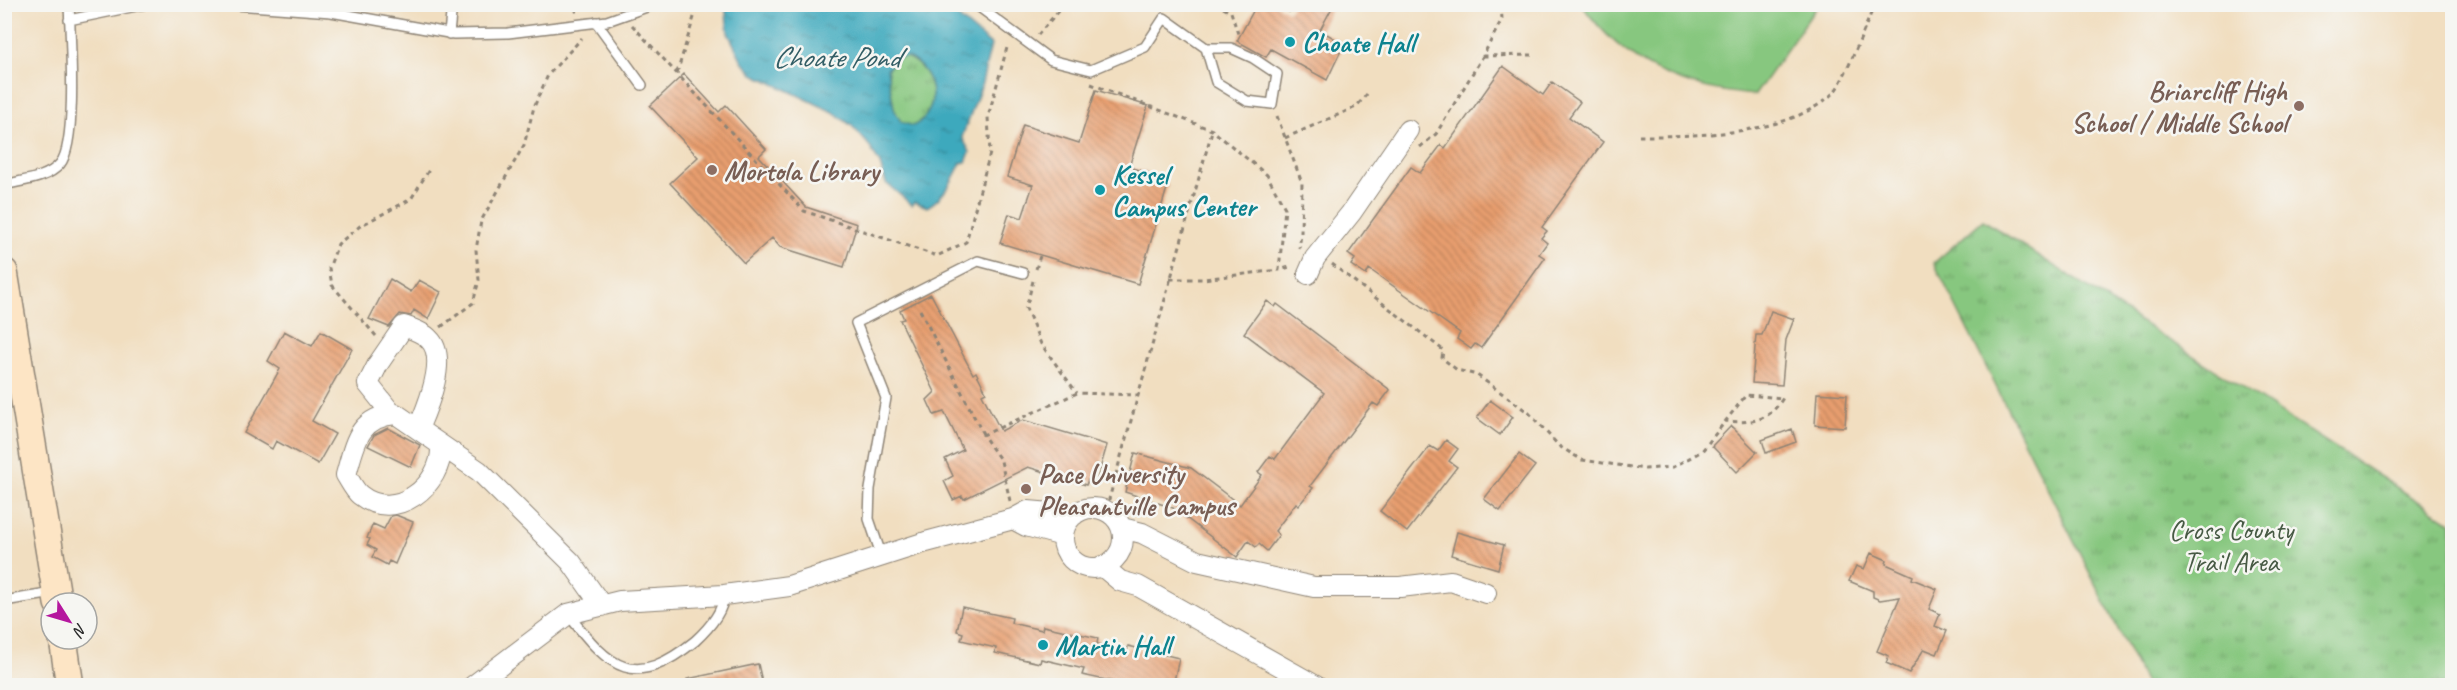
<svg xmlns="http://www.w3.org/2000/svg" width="2457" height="690" font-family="Caveat,sans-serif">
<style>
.grass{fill:url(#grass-tufts);stroke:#597955;stroke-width:1.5}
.pitch{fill:#87c77f;stroke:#597955;stroke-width:1.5}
.water{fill:url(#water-ripples);stroke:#346a74;stroke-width:1.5;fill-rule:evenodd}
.building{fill:url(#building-back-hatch)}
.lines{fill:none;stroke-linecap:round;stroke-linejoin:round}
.lane-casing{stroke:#8e8476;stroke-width:12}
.street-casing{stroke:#8e8476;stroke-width:22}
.secondary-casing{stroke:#8e8476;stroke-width:30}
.path{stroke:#8e8476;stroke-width:3;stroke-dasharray:4.5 4.5;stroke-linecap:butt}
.lane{stroke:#fff;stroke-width:9}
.street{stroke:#fff;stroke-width:20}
.secondary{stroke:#fde5c5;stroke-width:27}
.culture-dot{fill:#0f9aa8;stroke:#f6f6f2;stroke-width:2}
.education-dot{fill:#8d6e63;stroke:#f6f6f2;stroke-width:2}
.labels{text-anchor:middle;stroke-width:5;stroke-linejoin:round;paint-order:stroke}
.culture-label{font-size:28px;font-weight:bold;fill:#0d838f;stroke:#f6f6f2;text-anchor:start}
.education-label{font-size:28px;font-weight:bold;fill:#785e54;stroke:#f6f6f2;text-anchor:start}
.park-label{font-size:28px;fill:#475a44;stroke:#f6f6f2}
.water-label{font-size:30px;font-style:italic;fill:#325d65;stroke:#f6f6f2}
</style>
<defs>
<pattern id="grass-tufts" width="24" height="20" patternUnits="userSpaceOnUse" patternTransform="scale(1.5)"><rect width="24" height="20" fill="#87c77f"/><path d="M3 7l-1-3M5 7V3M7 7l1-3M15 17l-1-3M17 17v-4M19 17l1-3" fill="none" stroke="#6fa268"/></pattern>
<pattern id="water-ripples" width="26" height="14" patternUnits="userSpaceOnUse" patternTransform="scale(1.5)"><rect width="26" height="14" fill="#3da9bd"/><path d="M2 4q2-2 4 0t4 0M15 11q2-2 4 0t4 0" fill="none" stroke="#338a9a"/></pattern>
<pattern id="building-back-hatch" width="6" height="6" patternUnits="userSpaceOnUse" patternTransform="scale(1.5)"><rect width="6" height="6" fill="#e89e6e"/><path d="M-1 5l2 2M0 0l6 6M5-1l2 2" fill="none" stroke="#bc815b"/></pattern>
</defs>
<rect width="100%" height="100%" fill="#f6f6f2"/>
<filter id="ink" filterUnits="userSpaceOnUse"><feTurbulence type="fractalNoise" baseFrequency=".0167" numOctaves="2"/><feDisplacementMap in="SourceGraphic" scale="12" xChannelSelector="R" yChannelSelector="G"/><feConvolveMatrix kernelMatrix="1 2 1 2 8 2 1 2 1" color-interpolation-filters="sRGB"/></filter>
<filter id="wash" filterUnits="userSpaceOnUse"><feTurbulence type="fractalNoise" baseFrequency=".008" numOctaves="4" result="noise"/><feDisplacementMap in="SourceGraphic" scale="24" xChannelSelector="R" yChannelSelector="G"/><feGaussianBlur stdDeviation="1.35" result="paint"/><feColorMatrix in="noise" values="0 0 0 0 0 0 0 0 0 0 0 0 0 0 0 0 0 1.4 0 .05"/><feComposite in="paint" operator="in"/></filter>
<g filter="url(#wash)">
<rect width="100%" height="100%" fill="#f1dec0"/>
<path class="grass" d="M906,57C935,69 943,111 913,126L901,122L894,109L887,69L898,58Z
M1983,220L2452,523V685H2146L1934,263Z"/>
<path class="pitch" d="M1582,5H1818L1755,95C1682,89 1625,66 1582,5Z"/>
<path class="water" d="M725,4H922L947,8L991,45L981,87L962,137L970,152L966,162L961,163C952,181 945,197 927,207L915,202L912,205L886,183L880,164L868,144L853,127L833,112L753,74L742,61L728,33ZM907,57C935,69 943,112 913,126L901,122L894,109L887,69L898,58Z"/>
<g id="blocks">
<path class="building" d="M1257,4H1275L1289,12L1293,4H1334L1320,30L1344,44L1327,80L1271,49L1266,57L1237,41Z
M1503,66L1543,95L1552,82L1580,102L1569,117L1603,142L1542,227L1547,231L1541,238L1547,243L1539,254L1545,258L1481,348L1475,344L1471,349L1457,339L1460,333L1369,269L1366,275L1351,265L1355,259L1348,254L1411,167L1420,173L1441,145L1445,148Z
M684,74L719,112L726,105L766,149L759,156L806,207L857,224L844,267L780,247L772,238L744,263L670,183L698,157L650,106Z
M1096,90L1148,106L1129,167L1148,173L1146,178L1168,185L1138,284L1000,243L1009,214L1022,218L1033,185L1007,177L1023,125L1079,143Z
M390,279L411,292L419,280L441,292L428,319L414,310L411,316L400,314L389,327L369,319Z
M931,294L973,374L976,372L986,392L982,394L1001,431L1023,420L1107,445L1096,483L1088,480L1086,485L1028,467L964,499L962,496L953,500L944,481L953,476L945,459L963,450L944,412L934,415L927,400L935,392L900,320L904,319L900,310Z
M1267,301L1275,307L1277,304L1390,390L1378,406L1373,403L1310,486L1313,488L1299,505L1296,503L1275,531L1279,535L1267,551L1259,544L1256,547L1248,541L1237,557L1173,508L1125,492L1135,453L1191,468L1240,505L1262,475L1258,472L1270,456L1275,459L1324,393L1244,333Z
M1771,311L1794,319L1786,340L1782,385L1752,383L1756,335H1762Z
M284,331L312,346L321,331L352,349L312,421L335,434L318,464L276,441L272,449L244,433L280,369L268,361Z
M1817,393L1847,395L1845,427L1815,425Z
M1490,400L1513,417L1500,435L1477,418Z
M1731,426L1757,452L1737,472L1712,446Z
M388,428L420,445L411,467L368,446L374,435Z
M1792,429L1796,442L1766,453L1762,440Z
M1446,440L1458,449L1449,461L1457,467L1407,532L1380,511L1430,446L1438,451Z
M1519,454L1535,466L1500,511L1484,499Z
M396,515L413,522L395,564L389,561L387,565L372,557L376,550L367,545L370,539L367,538L373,524L384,529L391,516Z
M1457,532L1504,545L1498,569L1451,555Z
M1871,553L1887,560L1886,564L1913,576L1912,579L1937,589L1929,609L1940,614L1935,626L1947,631L1937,654L1924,649L1909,673L1886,663L1889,656L1877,651L1900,597L1880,600L1873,597V591L1849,581L1856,566L1864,569Z
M962,607L1012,618L1011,623L1042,630L1043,626L1098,638L1097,644L1127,651L1128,646L1179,658L1173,686H1145L1130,682L1129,685L1082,675L1084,669L1041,659L1040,663L995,653L996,648L961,640L963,633L957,631Z
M758,664L763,686H687V679Z"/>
</g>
</g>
<g filter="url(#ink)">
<use href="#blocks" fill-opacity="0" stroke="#8e8476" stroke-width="1.5"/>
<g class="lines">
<defs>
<path id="lane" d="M223,4L331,12L454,34L508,33L607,21L655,4
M975,4L1051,60L1091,70L1145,47L1164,18L1206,48L1216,82L1247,101L1272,104L1277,74L1253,58L1231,48H1206
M69,20L146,4
M596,22L642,85
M449,34L452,4
M4,185C23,180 47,179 60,164C78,143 70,35 69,4
M882,557L869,519L870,489L886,398L856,323L978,261L1023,273
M4,597L10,600L54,593
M568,614C611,670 634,690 695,641C707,630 723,612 724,595"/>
<path id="street" d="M1308,274L1315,258L1351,213L1408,130
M392,414L368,384L378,364L404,326C412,329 424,333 429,339C449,358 427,408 418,429
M441,446C443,485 395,523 360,495C354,490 350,481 346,475C355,443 358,417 396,414L479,471L571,562L602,606
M1063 538a30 30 0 1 1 60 0a30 30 0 1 1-60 0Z
M1013,519L1026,526L1063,536
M1122,528L1142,533L1197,561L1314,587H1400L1451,581L1486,593
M1102,566L1120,581L1138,586L1316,686
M473,686L568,614L620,601L724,595L789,586L926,542L1013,519L1028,511L1074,515"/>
<path id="secondary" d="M4,272L58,603
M63,639L70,686"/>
</defs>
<use href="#lane" class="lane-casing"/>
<use href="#street" class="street-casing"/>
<use href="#secondary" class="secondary-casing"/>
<path class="path" d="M569,4L577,12
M1215,4L1231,12L1239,37
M632,25L804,211L937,256L966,242L990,153L988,117L1008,44
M1038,35L1064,4
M1483,56L1532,55
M677,73L698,4
M1091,84L1212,130L1267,175L1285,208L1279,270L1293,266
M1277,116L1302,183L1301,234L1299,249
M1639,136C1696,136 1791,136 1834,92C1844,82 1867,22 1875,4
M1285,138L1356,107L1367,94
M1420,147L1436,134L1483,56L1502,19L1501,4
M1332,264L1443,350L1442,358L1457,370L1477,375L1529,413L1559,446L1582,460L1645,469L1673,467L1702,451L1746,395L1783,398C1768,422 1752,423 1726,421
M1036,269L1040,256
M1170,279H1203L1279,270
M1033,281L1026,308L1041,344L1077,393
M920,310L983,434
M441,327L473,303L479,280L476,250L481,221L524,145L534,107L548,75L582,38
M376,336L332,285L329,268L338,244L360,226L411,199L429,170
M1010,501L1001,461L983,435L1077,393L1137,395
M1106,510L1212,131
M1641,682L1643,686"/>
<use href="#lane" class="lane"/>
<use href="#street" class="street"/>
<use href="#secondary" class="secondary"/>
</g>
</g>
<g class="culture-dot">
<circle cx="1290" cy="42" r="6"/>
<circle cx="1100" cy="190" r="6"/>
<circle cx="1043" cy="645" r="6"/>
</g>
<g class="education-dot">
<circle cx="2299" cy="106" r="6"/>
<circle cx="712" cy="170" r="6"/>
<circle cx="1026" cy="489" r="6"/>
</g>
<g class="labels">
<g class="culture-label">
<text x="1302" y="52">Choate Hall</text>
<text x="1112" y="184">Kessel<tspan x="1112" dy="32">Campus Center</tspan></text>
<text x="1055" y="655">Martin Hall</text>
</g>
<g class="education-label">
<text x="2287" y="100" text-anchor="end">Briarcliff High<tspan x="2287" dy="32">School / Middle School</tspan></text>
<text x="724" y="180">Mortola Library</text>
<text x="1038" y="483">Pace University<tspan x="1038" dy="32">Pleasantville Campus</tspan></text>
</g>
<g class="park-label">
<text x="2231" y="539">Cross County<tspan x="2231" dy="32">Trail Area</tspan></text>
</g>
<g class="water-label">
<text x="836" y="67">Choate Pond</text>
</g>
</g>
<rect width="2457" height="690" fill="none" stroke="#f6f6f2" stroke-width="24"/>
<g transform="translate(69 621) rotate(127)"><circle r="28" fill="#f6f6f2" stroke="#a5a5a2" stroke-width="1.5"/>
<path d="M0-4.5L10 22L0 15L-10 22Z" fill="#b5179e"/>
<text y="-9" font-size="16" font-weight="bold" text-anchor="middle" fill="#2b2b2b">N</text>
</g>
</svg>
